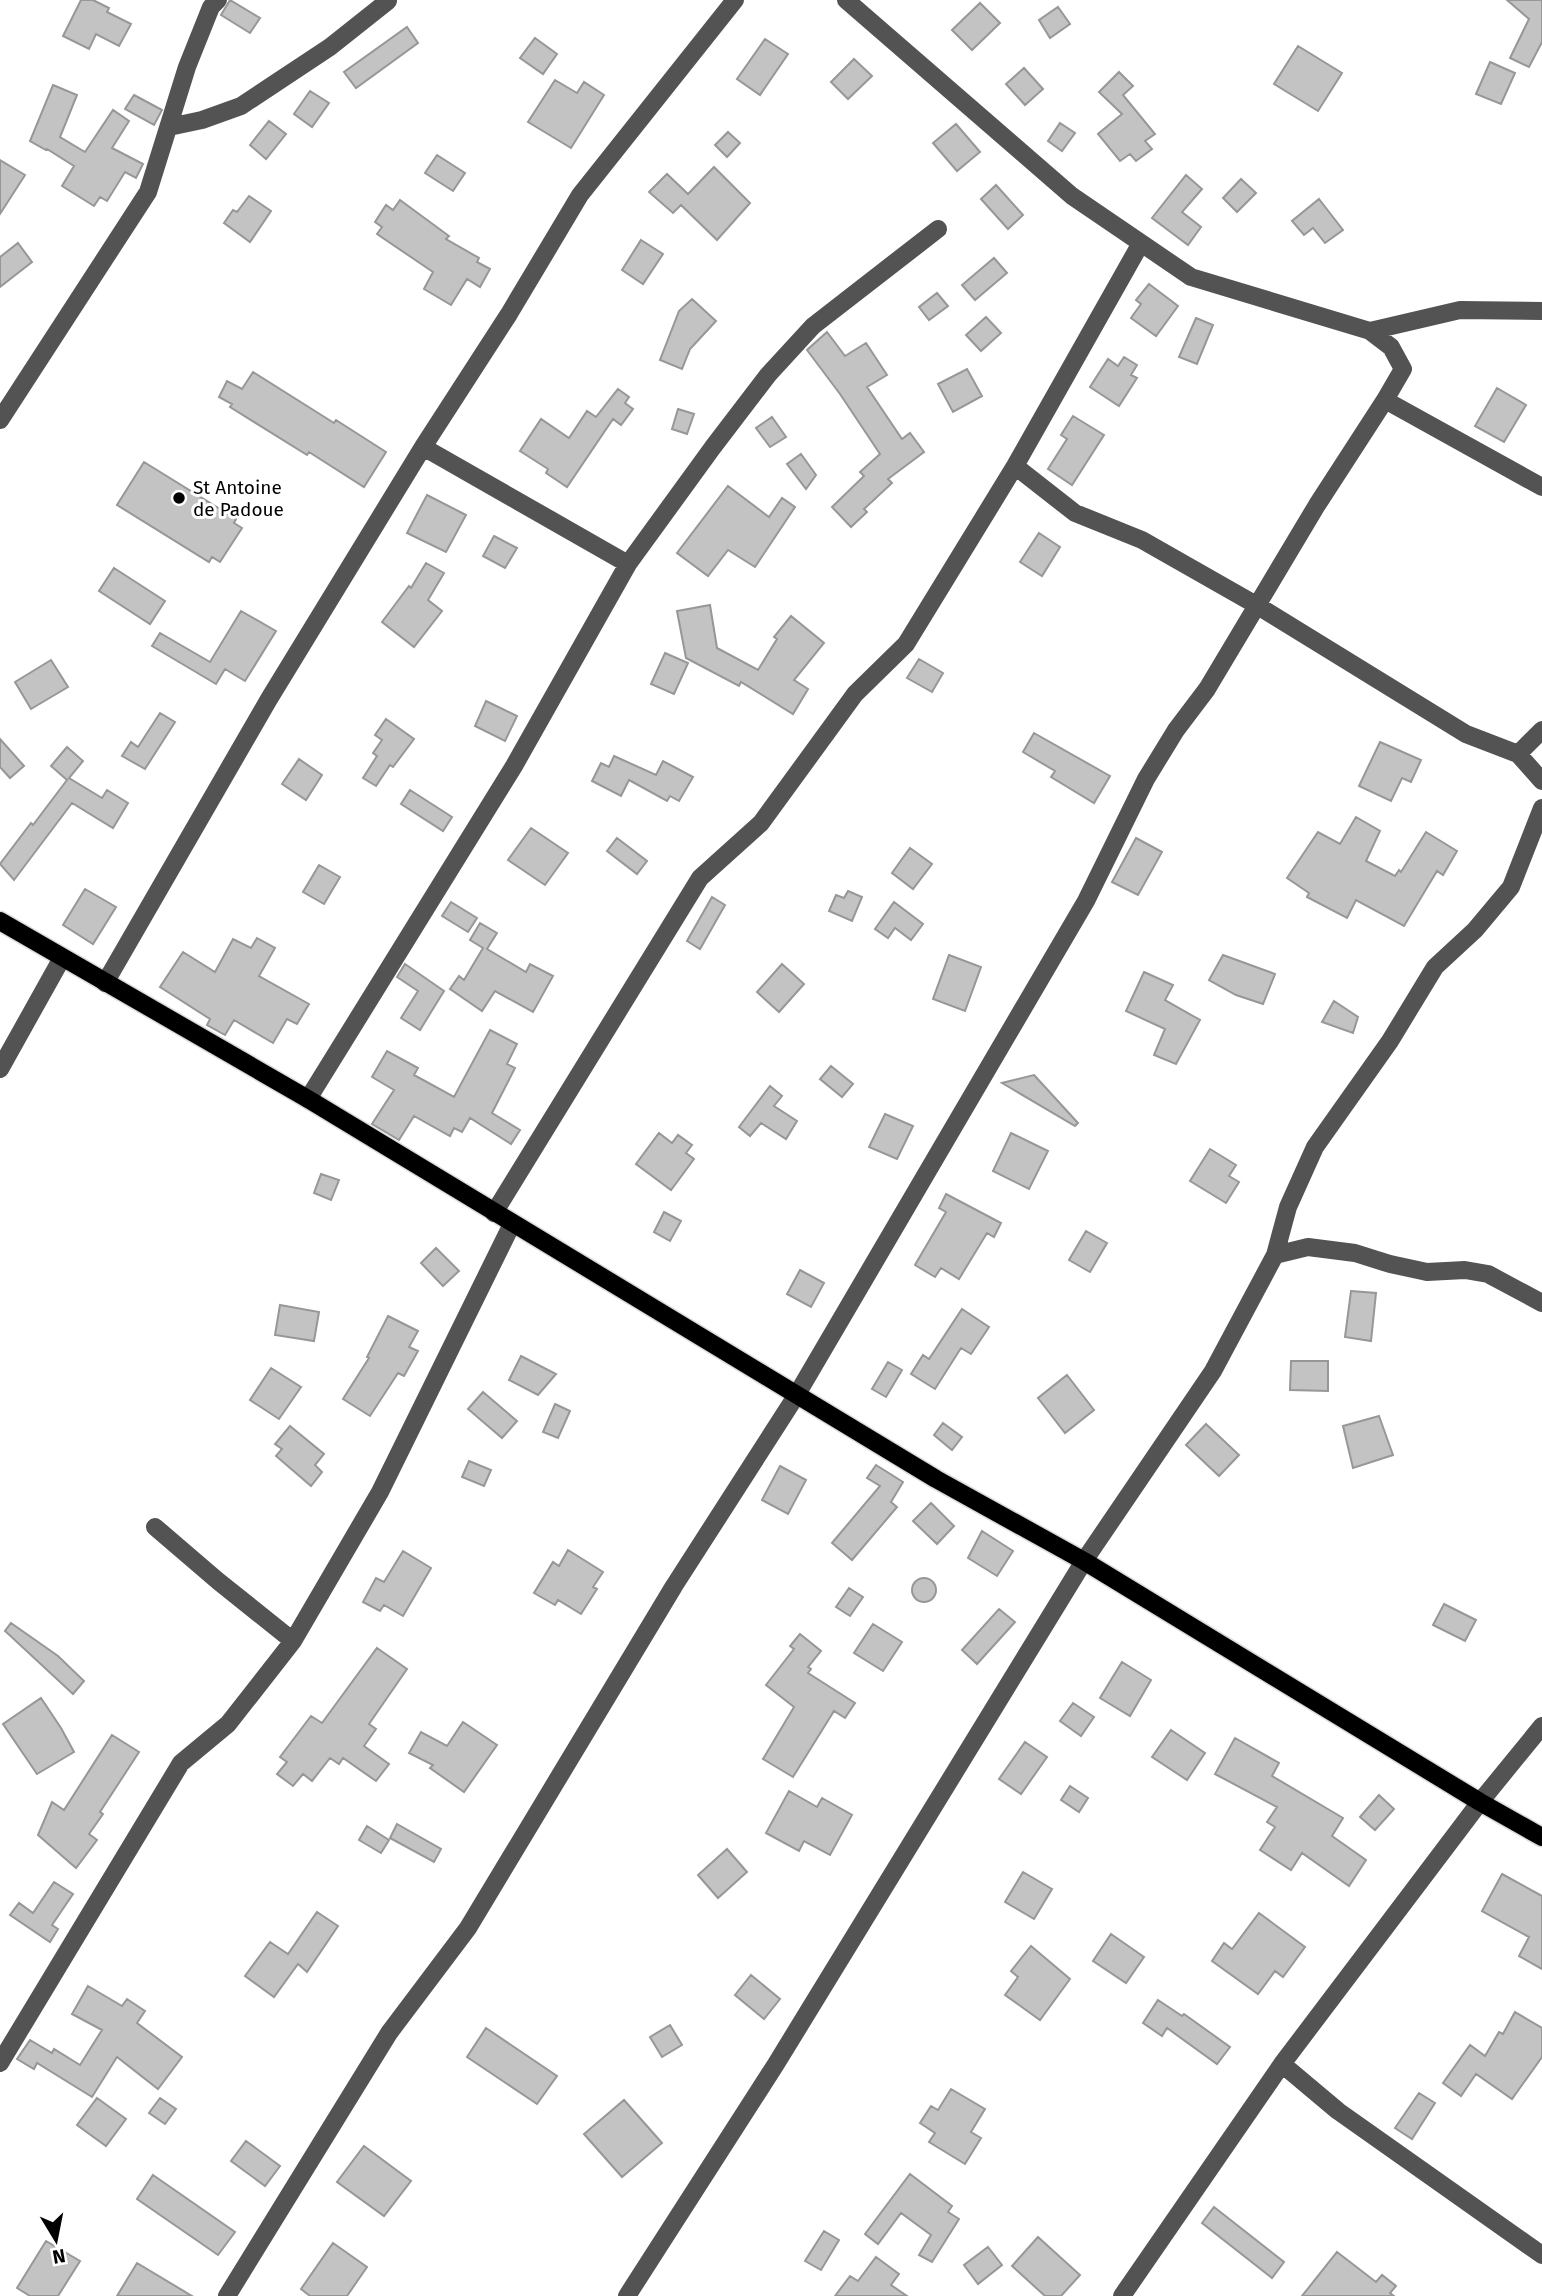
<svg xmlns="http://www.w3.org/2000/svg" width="1542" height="2296" font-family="'Fira Sans',sans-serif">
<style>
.building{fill:#c3c3c3;stroke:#979797;stroke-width:2}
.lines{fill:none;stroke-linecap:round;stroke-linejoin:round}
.major-casing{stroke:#dbdbdb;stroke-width:21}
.minor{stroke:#535353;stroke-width:18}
.major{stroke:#000;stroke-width:18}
.poi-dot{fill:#000;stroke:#fff;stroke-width:2.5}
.labels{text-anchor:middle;stroke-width:6;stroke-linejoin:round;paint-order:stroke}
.poi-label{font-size:19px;fill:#000;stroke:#fff;text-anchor:start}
</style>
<rect width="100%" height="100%" fill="#fff"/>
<path class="building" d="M81,0H93L109,8L107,12L131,24L119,46L96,34L89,49L63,36Z
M230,0L260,18L250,33L221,15Z
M1507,0H1542V42L1529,67L1510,58L1529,19Z
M980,3L1000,23L972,50L952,30Z
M1058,7L1070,24L1050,38L1039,20Z
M407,27L418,43L356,88L344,72Z
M535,38L557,54L543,74L520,58Z
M765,39L788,54L760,95L737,79Z
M1298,46L1342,73L1318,111L1274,84Z
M854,59L872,76L848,99L831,82Z
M1490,62L1515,73L1501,104L1476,94Z
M1024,68L1043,89L1025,105L1006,84Z
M1119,72L1133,86L1123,95L1155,134L1145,141L1152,149L1136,161L1130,154L1120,161L1098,134L1122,114L1099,92Z
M555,80L577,93L584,82L604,95L571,148L528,122Z
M53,85L77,95L60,137L85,152L113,110L129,121L112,148L143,164L136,178L125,172L107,201L100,197L94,206L62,186L74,166L47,149L46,150L30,141Z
M310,91L329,103L312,127L294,114Z
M134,95L162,110L154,125L125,109Z
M269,121L286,134L266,159L250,145Z
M1060,123L1075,133L1062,151L1048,141Z
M956,124L980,152L957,171L933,143Z
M728,132L740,143L727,157L715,145Z
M437,155L465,173L453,191L425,173Z
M0,160L25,175L0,214Z
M714,167L750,203L717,240L681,205L673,213L649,192L667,174L688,194Z
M1186,175L1202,189L1182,212L1201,227L1188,245L1152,218Z
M1241,179L1256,193L1237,212L1223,198Z
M996,185L1023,215L1008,229L981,199Z
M249,196L271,211L250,242L224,223L233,210L237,212Z
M1319,199L1343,230L1325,243L1313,228L1304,235L1292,221Z
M400,200L449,236L446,239L479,258L477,262L490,269L480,287L467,279L451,305L424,289L433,272L377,234L382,227L375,222L386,205L393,210Z
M641,240L663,254L643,284L622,270Z
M18,243L32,262L0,287V257Z
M994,258L1007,273L975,300L962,285Z
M1149,284L1178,306L1156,336L1131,318L1141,304L1136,300Z
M937,293L948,306L929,320L919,307Z
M692,299L716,321L690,349L682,369L660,360L679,311Z
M986,317L1001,333L981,351L966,335Z
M1196,318L1213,325L1197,364L1179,357Z
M827,332L845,356L866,343L887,375L867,387L902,439L910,433L924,452L888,479L892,483L864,509L867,512L851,527L832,507L864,476L860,472L880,454L840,394L807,350Z
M1124,357L1137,365L1131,375L1137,378L1119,406L1090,387L1108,359L1118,366Z
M967,369L982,396L953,412L938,384Z
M253,372L334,423L336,420L386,452L364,487L309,452L307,455L230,407L232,404L219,397L227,381L242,389Z
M1497,388L1526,405L1504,442L1475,426Z
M618,389L629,397L625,403L633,409L621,425L613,419L567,487L546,473L548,469L520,451L541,419L569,438L587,411L596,417Z
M678,409L694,414L687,434L672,429Z
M1073,416L1104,435L1072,485L1048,469L1067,439L1061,435Z
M772,417L786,437L770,447L756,428Z
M801,454L816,475L806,489L787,464Z
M144,462L236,519L234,523L242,528L220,562L212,557L209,562L117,505Z
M728,486L769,517L782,498L795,507L755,567L728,550L708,576L677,553Z
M427,495L466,515L446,552L407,533Z
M1039,533L1060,547L1042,576L1020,562Z
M494,536L517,548L505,568L483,556Z
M426,563L444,573L428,600L442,611L414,647L382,622L409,586L411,588Z
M114,568L165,601L150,624L99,591Z
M710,605L717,648L758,670L777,639L774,637L791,616L824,643L794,680L808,689L793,714L741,682L739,686L686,658L677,611Z
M241,611L276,631L245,681L225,669L216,684L152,646L160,633L210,662Z
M665,653L688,663L674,694L651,684Z
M919,659L943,673L932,692L907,678Z
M51,660L68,687L31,709L15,682Z
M486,701L517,716L505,741L475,726Z
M160,713L175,722L145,769L122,756L131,742L138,747Z
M386,719L414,739L393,767L390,765L376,786L363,778L377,756L373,753L382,740L375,735Z
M1034,733L1110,776L1094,803L1051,777L1055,771L1023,752Z
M0,739L24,766L10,778L0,767Z
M1380,742L1421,760L1411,782L1402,778L1391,801L1359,786Z
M67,747L83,761L69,778L102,798L107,790L128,803L113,828L72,803L14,880L0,864L31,823L33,825L67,780L51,766Z
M614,756L656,775L663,761L693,777L679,801L670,796L667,801L629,780L621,796L592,781L601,763L609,767Z
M299,759L322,775L306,800L282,784Z
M410,790L452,817L443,831L401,804Z
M1356,817L1380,831L1366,861L1395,876L1399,870L1401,872L1426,832L1457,851L1443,875L1437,871L1404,926L1356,900L1347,918L1307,897L1309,893L1287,878L1318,832L1340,844Z
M531,828L568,853L545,885L508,860Z
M617,838L647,861L637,874L607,851Z
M1136,838L1162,852L1138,895L1112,882Z
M910,848L932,864L913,889L892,873Z
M319,865L340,877L324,904L303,892Z
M85,889L116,907L93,944L63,925Z
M848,891L862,897L852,921L829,911L836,895L844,898Z
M712,897L725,905L700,949L687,941Z
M451,902L477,918L468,932L442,916Z
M894,902L923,924L911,940L895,928L888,938L875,929Z
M480,923L497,933L487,949L526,972L530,964L553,976L533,1012L495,991L482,1011L450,989L459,976L464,980L483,948L470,940Z
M257,938L275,948L259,976L309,1004L297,1024L287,1019L273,1043L234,1020L225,1035L207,1025L210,1019L160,987L183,952L215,972L233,939L251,948Z
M949,955L981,967L965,1011L933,999Z
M1223,955L1275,974L1263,1004L1236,995L1209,980Z
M405,964L444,991L420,1030L401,1018L418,991L397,977Z
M782,964L804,984L779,1012L757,992Z
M1144,972L1173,985L1165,1000L1200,1020L1176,1064L1154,1055L1165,1029L1126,1011Z
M1334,1001L1358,1017L1353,1033L1322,1022Z
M490,1030L517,1044L507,1064L515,1068L492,1113L520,1130L511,1144L470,1118L462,1132L454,1128L450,1136L414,1116L399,1140L372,1124L394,1090L372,1077L387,1051L418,1068L414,1075L454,1097Z
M831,1066L853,1084L842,1097L820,1079Z
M1034,1075L1078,1123L1075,1126L1002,1083Z
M770,1086L782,1096L774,1106L797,1121L786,1139L761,1123L750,1136L739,1127Z
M885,1114L913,1126L897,1159L869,1147Z
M659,1133L672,1143L678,1135L692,1145L686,1153L694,1159L671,1190L636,1164Z
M1011,1133L1048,1151L1029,1189L993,1171Z
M1210,1149L1236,1165L1229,1176L1239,1182L1226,1203L1190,1181Z
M321,1174L339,1180L331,1200L314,1193Z
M946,1194L1001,1223L994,1237L987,1233L959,1279L941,1268L935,1277L915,1265L946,1212L939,1208Z
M664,1212L681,1221L670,1241L654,1232Z
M1086,1231L1107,1243L1090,1272L1069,1260Z
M436,1248L459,1271L443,1286L421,1263Z
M800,1270L824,1283L811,1307L787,1294Z
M1351,1291L1376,1293L1371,1341L1345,1337Z
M280,1305L319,1312L314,1341L275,1335Z
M962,1309L989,1327L971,1354L961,1348L935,1389L911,1374L923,1355L929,1359Z
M388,1316L418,1331L409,1347L418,1351L404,1376L398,1373L370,1416L343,1399L369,1358L367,1357Z
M521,1356L556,1374L538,1395L509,1380Z
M1291,1361H1328V1391L1290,1390Z
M888,1362L902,1370L886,1397L872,1389Z
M271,1368L301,1387L279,1419L250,1400Z
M1067,1375L1094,1410L1065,1433L1038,1398Z
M483,1392L517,1421L502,1438L468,1409Z
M555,1404L570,1411L558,1438L543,1432Z
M1379,1416L1393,1455L1353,1468L1343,1426Z
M943,1423L962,1437L952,1450L934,1435Z
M1206,1424L1239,1455L1219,1476L1186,1445Z
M290,1426L324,1454L315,1465L322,1472L311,1486L276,1456L282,1449L275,1444Z
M469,1461L491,1470L484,1486L462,1477Z
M876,1465L903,1482L891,1502L897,1507L852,1560L832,1543L880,1486L867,1478Z
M780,1466L806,1480L788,1514L762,1500Z
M931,1503L954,1526L937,1544L913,1521Z
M982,1531L1013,1551L997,1576L968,1558Z
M568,1550L603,1572L593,1587L597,1589L581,1614L558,1600L555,1605L534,1593L553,1562L559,1566Z
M403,1551L431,1568L403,1616L384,1605L380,1611L363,1602L376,1578L384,1582Z
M912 1590a12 12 0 1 1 24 0a12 12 0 1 1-24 0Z
M849,1588L863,1597L850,1616L836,1607Z
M1444,1604L1476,1620L1465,1641L1433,1625Z
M999,1609L1015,1622L977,1664L962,1650Z
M11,1623L58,1656L84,1681L73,1694L5,1631Z
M873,1624L902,1642L883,1671L854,1653Z
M800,1634L821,1651L808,1667L811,1669L808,1673L855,1703L845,1718L834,1711L793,1777L763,1759L794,1707L766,1685L794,1649L790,1646Z
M377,1648L407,1669L369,1724L376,1729L364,1746L389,1764L376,1781L343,1758L339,1764L330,1758L312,1781L303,1774L293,1786L277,1774L287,1762L280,1757L311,1716L322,1723Z
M1122,1662L1151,1680L1130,1716L1100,1698Z
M41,1698L61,1728L74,1752L37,1774L3,1724Z
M1073,1703L1094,1717L1081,1736L1060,1721Z
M463,1722L497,1745L464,1792L430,1768L433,1765L409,1753L421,1732L447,1746Z
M1171,1730L1205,1753L1187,1780L1152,1757Z
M112,1735L139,1752L100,1812L103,1814L89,1834L97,1840L76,1868L38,1835L52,1802L64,1810Z
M1235,1738L1279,1763L1272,1776L1343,1818L1332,1836L1366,1860L1349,1886L1302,1853L1291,1870L1260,1850L1275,1827L1267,1822L1277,1807L1215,1774Z
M1025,1742L1047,1757L1021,1794L999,1779Z
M1070,1786L1088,1798L1079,1812L1061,1800Z
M789,1791L817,1807L822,1798L852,1815L830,1855L804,1841L799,1851L766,1833Z
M1379,1795L1394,1809L1375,1830L1360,1817Z
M397,1824L441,1849L434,1862L390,1838Z
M367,1826L389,1840L381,1853L359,1840Z
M727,1849L747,1872L718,1898L698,1875Z
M1023,1872L1052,1889L1034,1919L1005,1902Z
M1502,1874L1542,1896V1969L1519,1956L1529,1937L1482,1911Z
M54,1882L73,1894L52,1925L58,1929L50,1942L10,1915L19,1903L33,1913Z
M317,1912L338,1926L307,1972L298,1964L274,1997L245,1976L270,1942L288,1954Z
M1259,1913L1305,1947L1283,1977L1275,1971L1258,1994L1212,1961L1224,1943L1232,1949Z
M1111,1934L1144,1957L1126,1983L1093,1961Z
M1031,1946L1070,1979L1040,2020L1005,1995L1018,1977L1011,1971Z
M751,1975L780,1999L764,2019L735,1995Z
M88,1986L122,2006L127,1999L145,2011L137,2023L182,2057L158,2089L117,2057L92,2097L37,2063L34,2069L17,2059L30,2040L52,2053L54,2049L80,2065L102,2030L72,2014Z
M1158,2000L1182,2016L1184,2014L1230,2047L1217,2064L1167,2028L1162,2036L1143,2023Z
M1515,2012L1542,2028V2057L1512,2099L1476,2074L1461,2096L1443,2083L1470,2045L1485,2056L1499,2032L1503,2034Z
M670,2025L682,2045L662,2057L650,2037Z
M486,2028L557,2076L537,2104L467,2057Z
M951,2089L985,2109L971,2132L981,2138L965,2164L929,2142L935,2133L920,2123L931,2106L938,2110Z
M1419,2093L1435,2103L1412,2139L1395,2128Z
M97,2098L126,2119L106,2146L77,2125Z
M160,2098L176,2109L165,2124L149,2113Z
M624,2100L662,2143L622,2177L584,2134Z
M246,2141L280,2166L265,2186L231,2161Z
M364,2146L411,2181L384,2216L337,2182Z
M910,2174L952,2206L948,2212L959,2219L932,2262L919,2255L931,2235L901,2213L878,2244L865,2234Z
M153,2175L235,2232L218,2255L137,2199Z
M1214,2207L1284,2262L1272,2278L1202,2223Z
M824,2231L839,2240L821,2270L805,2261Z
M1038,2237L1080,2275L1061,2296H1045L1012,2266Z
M46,2241L80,2261L58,2296H30L17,2288Z
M333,2243L367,2267L347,2296H310L301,2289Z
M988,2247L1002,2265L978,2284L964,2265Z
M1337,2252L1376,2282L1382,2275L1396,2286L1390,2293L1394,2296H1302Z
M876,2257L899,2274L891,2285L907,2296H835L850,2276L858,2281Z
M137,2263L192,2296H117Z"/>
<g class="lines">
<defs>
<path id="major" d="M0,921L308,1099L936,1479L1084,1561L1480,1802L1542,1837"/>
</defs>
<use href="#major" class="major-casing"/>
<path class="minor" d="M169,127L202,120L241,106L330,47L388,1
M1370,331L1460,310L1542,311
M1385,400L1542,487
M0,420L148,192L187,67L211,7L218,0
M423,447L628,564
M1015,466L1075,513L1142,540L1258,606L1466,734L1518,754L1542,781
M1518,754L1542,730
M105,983L269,699L423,447L509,314L580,195L735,0
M0,1069L62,958
M308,1099L514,766L628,564L713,447L768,375L813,326L938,229
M494,1213L700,878L761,823L855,694L906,644L1015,466L1141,243
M1275,1255L1308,1247L1355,1253L1390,1264L1427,1272L1465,1270L1488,1274L1542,1303
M155,1527L218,1581L293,1641
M0,2063L181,1763L228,1724L293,1641L380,1492L512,1224
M1282,2064L1338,2111L1542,2255
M227,2296L389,2033L468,1928L674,1586L796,1396L1086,901L1146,779L1176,730L1207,689L1317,505L1385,400L1403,369L1391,347L1370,331L1191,277L1072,196L846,0
M627,2296L776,2064L1084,1561L1213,1371L1275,1255L1288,1207L1315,1147L1390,1041L1435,967L1475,930L1511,887L1542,808
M1122,2296L1282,2064L1480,1802L1542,1726"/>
<use href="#major" class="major"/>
</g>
<circle class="poi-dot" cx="179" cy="498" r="7"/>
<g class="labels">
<g class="poi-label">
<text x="193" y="494">St Antoine<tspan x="193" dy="22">de Padoue</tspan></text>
</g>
</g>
<g transform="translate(56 2240) rotate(170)" stroke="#ffffff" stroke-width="5" paint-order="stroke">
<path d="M0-5L12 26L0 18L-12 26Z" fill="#000000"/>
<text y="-10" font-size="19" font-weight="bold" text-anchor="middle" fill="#000000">N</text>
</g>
</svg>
